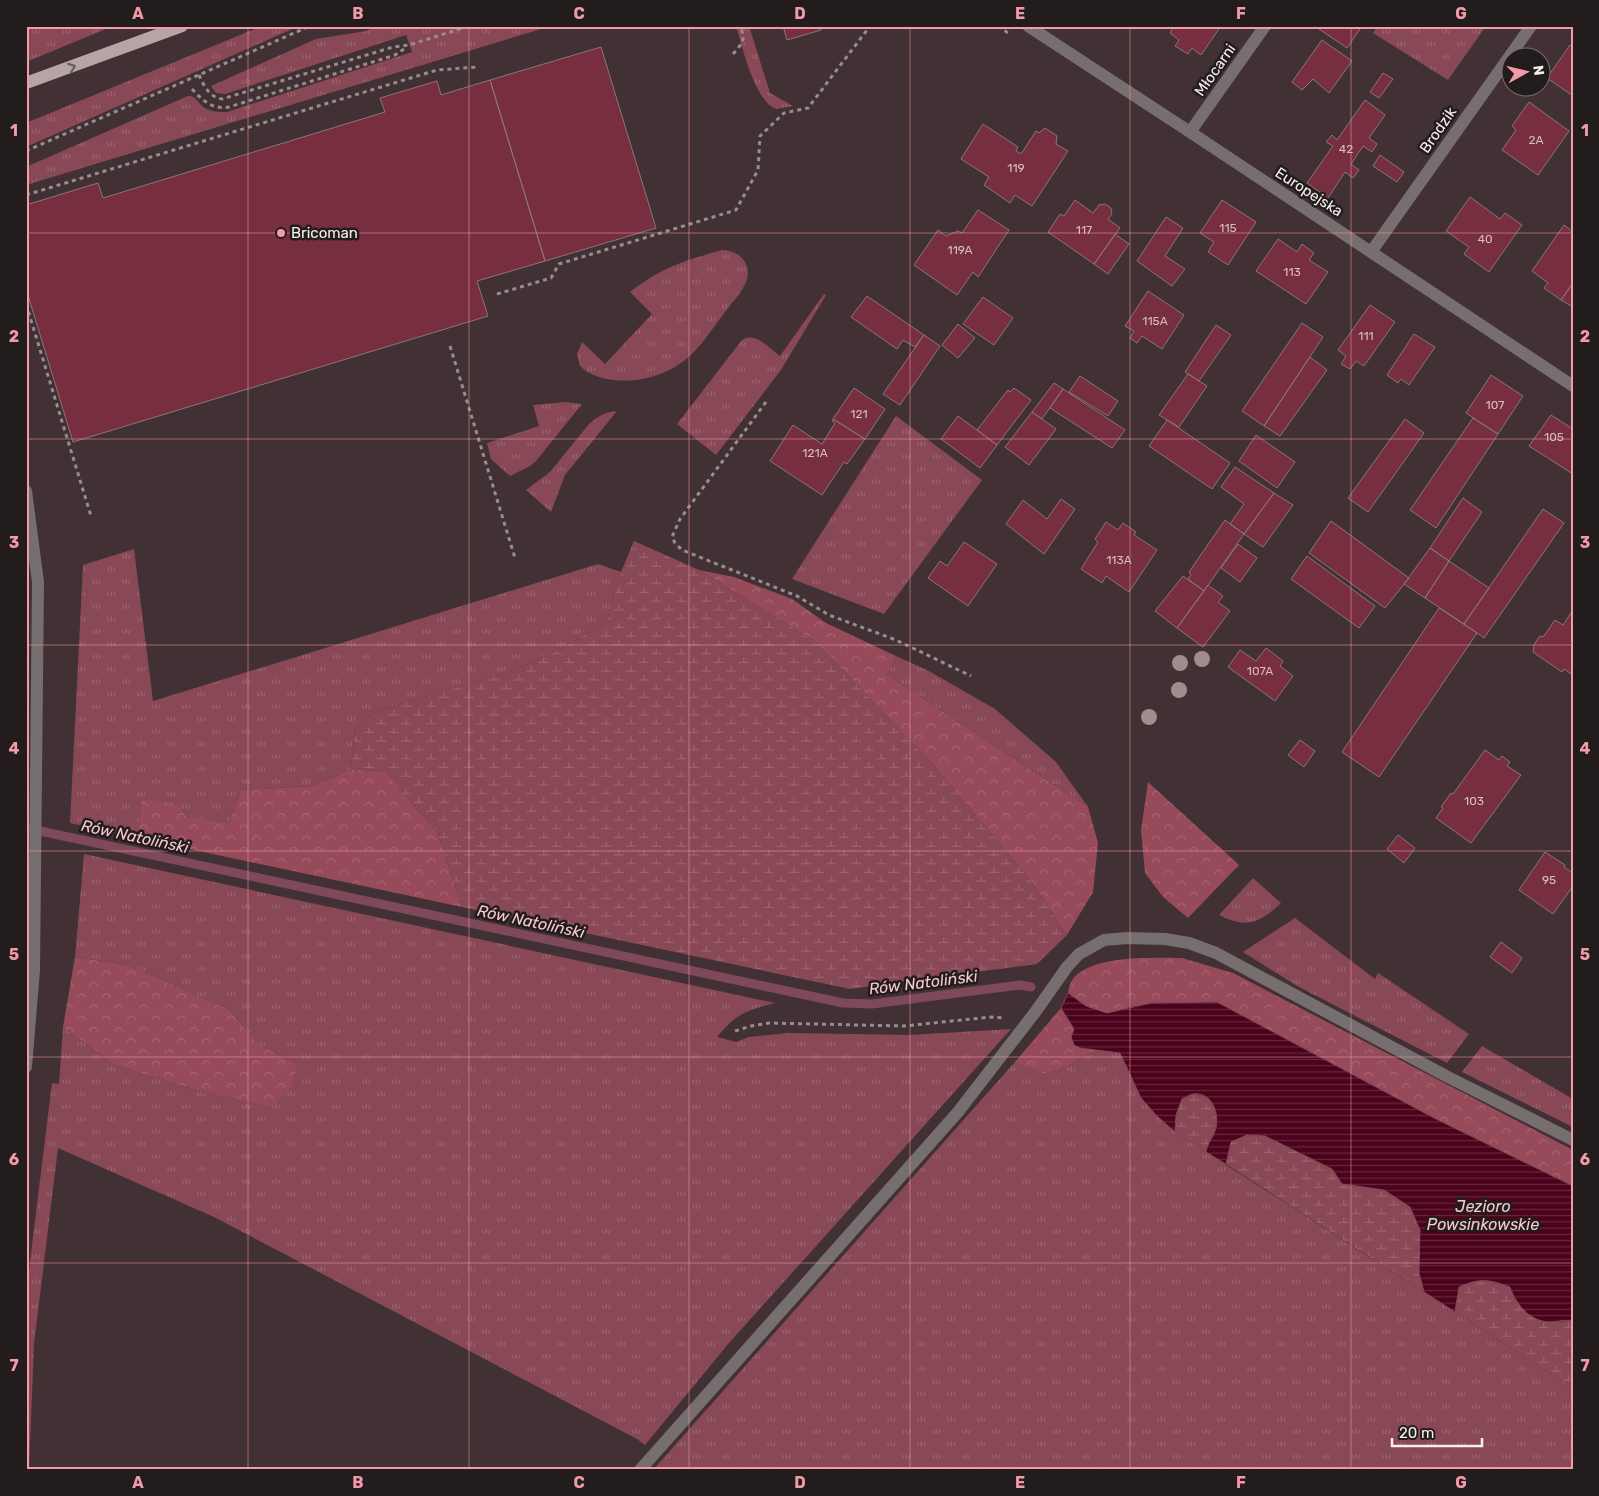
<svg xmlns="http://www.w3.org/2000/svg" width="1599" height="1496" font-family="Rubik,sans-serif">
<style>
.grass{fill:url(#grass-tufts)}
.forest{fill:url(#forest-crowns)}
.wetland{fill:url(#wetland-marsh)}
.water{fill:url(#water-rules);stroke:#7f495b}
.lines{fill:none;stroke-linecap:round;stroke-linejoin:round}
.stream{stroke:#7f495b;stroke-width:9}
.building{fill:#772e3f;stroke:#887678}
.path{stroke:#998c8e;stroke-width:3;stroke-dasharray:4 4;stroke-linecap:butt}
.minor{stroke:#766e6f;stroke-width:12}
.major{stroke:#b5a5a7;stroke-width:12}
.tree{fill:#a18c90}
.oneway{stroke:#655a5b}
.grid{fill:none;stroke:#f39aa9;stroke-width:1;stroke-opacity:0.55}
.poi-dot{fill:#f39aa9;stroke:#231c1d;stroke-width:2}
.labels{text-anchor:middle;stroke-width:5;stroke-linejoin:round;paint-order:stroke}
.number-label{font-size:12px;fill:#d8bec3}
.street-label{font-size:15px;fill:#f8eeef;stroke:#231c1d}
.poi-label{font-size:15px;fill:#f8eeef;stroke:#231c1d;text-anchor:start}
.water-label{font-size:16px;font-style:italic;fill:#f7c9cf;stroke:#231c1d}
.neatline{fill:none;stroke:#f39aa9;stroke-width:2}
.grid-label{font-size:16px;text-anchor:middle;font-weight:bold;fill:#f39aa9}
</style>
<defs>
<pattern id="grass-tufts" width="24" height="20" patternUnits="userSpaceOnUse" patternTransform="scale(1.25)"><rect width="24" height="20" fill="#894855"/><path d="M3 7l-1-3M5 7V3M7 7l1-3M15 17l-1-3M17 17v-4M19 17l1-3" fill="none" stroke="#9a636e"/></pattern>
<pattern id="forest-crowns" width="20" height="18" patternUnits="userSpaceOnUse" patternTransform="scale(1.25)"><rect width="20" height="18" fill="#974a5a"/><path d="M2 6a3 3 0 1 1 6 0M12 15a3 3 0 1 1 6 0" fill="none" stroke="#a66472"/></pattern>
<pattern id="wetland-marsh" width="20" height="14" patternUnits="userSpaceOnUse" patternTransform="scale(1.25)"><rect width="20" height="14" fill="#894855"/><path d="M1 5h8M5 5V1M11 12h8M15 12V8" fill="none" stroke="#9a636e"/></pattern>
<pattern id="water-rules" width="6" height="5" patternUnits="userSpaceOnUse" patternTransform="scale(1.25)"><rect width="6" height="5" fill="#4b021b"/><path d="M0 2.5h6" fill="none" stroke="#66273c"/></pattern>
</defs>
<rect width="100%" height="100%" fill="#413134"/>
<path class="grass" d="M26,26H113L26,62Z
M262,26H299L26,147V123Z
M378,26H551L26,185V167L188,96C196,95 198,104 205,108C212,112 219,112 227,112L412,52L406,35L225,94L216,93L211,86L316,39L366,31Z
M736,26H749L770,93L793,106L776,109C754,100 743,48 736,26Z
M1378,26H1486L1448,80L1373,33Z
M722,250C735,250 747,258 748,272C748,287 733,301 725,312C715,325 706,339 695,351C674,373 644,383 614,380C600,378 591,376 580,366L577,354L582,342L605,364L652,314L630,292C662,267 684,261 722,250Z
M824,294L826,295L781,370L716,455L677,424L742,340C755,331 769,348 780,356Z
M566,402L582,404L536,461L530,466L510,476L491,459L487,443L539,426L533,405Z
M617,411L565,475L551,512L526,490L550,472L589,424C598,416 605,412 617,411Z
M896,416L982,480L884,614L792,579Z
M134,549L153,701L598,564L621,572L606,622L566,646L516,670L377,711L355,729L351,769L314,786L241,790L229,823L184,816L143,799L138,838L70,823L83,565Z
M896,656L927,670L995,709L1056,762L1088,807L887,675Z
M84,854L775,1003C745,1011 737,1013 717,1037L736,1042L749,1037L788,1033L910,1035L1011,1029L729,1343L645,1445L637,1439L214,1217L58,1148L34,1344L29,1470H26V1294L52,1083L59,1084L63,1027L115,1065L186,1087L270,1108L297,1064L258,1044L230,1010L128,965L75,957Z
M1253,878L1281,903C1260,923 1247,929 1219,915Z
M1295,918L1375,979L1378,973L1469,1034L1447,1063L1299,987L1243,952Z
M1482,1046L1573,1099V1127L1462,1072Z
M1096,1049L1120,1053L1141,1098L1157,1116L1175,1132L1573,1388V1470H653L1014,1063L1045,1074L1068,1066Z"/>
<path class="forest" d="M699,570L734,577L792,599L826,623L896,656L887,675L1088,807L1098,843L1093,892L1067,935L1032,882L934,766L815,641Z
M351,769L386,772L438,834L462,907L138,838L142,799L178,804L185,816L229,823L241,790L314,786Z
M1148,782L1239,865L1188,918L1163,897L1145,873L1141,830Z
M75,957L128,965L230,1010L258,1044L297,1064L292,1087L270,1108L186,1087L115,1065L63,1027Z
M1182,958L1233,973L1573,1150V1186L1434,1118L1217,1002L1134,1006L1107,1013L1086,1006L1068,993C1069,989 1069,985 1071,982C1087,954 1154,958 1182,958Z
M1061,1008L1074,1029L1080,1048L1096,1049L1068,1066L1045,1074L1014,1063Z"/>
<path class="wetland" d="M634,541L699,570L815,641L934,766L1032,882L1067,935L1037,964L850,989L462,907L438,834L386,772L351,769L355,729L377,711L516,670L566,646L606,622L621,572Z
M1194,1094C1198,1095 1203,1095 1206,1097C1216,1102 1219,1119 1215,1130C1213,1138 1208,1143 1206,1152L1175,1132L1176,1115L1182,1099Z
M1247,1135L1265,1136L1332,1169L1342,1184L1384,1190L1410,1207L1420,1230L1419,1273L1424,1292L1226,1164L1230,1142Z
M1475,1280L1493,1281L1510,1287L1515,1299L1547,1322L1573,1321V1388L1455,1312L1459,1287Z"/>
<path class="water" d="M1068,993L1086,1006L1107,1013L1151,1003L1217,1002L1434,1118L1573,1186V1321C1565,1319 1557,1322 1549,1322C1529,1321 1516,1304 1510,1287C1488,1279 1480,1278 1459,1287L1455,1312L1424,1292L1419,1273L1420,1230L1410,1207L1384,1190L1342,1184L1332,1169L1265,1136L1247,1135L1231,1142L1226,1164L1206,1152C1208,1142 1213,1138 1215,1131C1221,1115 1212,1091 1193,1094C1189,1095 1185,1097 1182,1099L1176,1115L1175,1132L1157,1116L1141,1098L1120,1053L1080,1048L1074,1045L1071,1037L1074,1029L1061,1008Z"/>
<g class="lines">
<path class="stream" d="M26,828L843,1003L872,1004L1020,985L1031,987"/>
</g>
<path class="building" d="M783,26H819L821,30L787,40Z
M1174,26H1221L1201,55L1192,48L1188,54L1175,46L1179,40L1170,33Z
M1320,26H1362L1347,48L1319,29Z
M1322,40L1352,61L1329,93L1313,79L1302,90L1292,82Z
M1570,45L1573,47V96L1547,78Z
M601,47L656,228L545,261L490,80Z
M1383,73L1393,79L1379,98L1370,92Z
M490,80L545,261L477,281L488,316L73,442L26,289V205L98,183L103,198L385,112L380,98L437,81L441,95Z
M1365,100L1385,115L1369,138L1377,144L1372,152L1363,146L1351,164L1359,170L1353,178L1345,172L1328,198L1307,183L1333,146L1326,142L1332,135L1337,140Z
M1529,102L1569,131L1538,175L1502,150L1516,130L1512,126Z
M983,124L1018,147L1016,151L1021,154L1036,131L1039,133L1045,128L1057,136L1056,144L1068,151L1032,206L1015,195L1010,203L984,185L989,177L961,159Z
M1380,155L1404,172L1397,182L1373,166Z
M1470,197L1500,219L1505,213L1522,225L1489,272L1464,254L1469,247L1446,231Z
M1075,200L1093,213L1099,205L1105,204L1111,208L1112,214L1108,219L1120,228L1094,264L1048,232L1060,214L1064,216Z
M1222,200L1256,222L1228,265L1208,252L1214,242L1200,233Z
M978,210L1009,230L978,277L973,272L957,295L914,265L938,230L946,236L958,231L962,233Z
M1166,217L1183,228L1165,256L1185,269L1172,286L1137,261Z
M1564,225L1573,232V283L1561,300L1544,288L1548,283L1532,271Z
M1115,234L1129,244L1108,274L1094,264Z
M1278,239L1297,252L1302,244L1314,253L1309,260L1328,272L1306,304L1256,271Z
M1573,283V307L1561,300Z
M1148,291L1184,315L1162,349L1142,336L1137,343L1130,338L1134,331L1125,326Z
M867,296L924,335L915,347L903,340L897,349L851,317Z
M983,297L1013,318L994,345L963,324Z
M1370,305L1395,322L1364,366L1356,361L1350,369L1341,364L1346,356L1338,350Z
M1302,323L1323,337L1264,426L1242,411Z
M958,324L975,338L958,358L942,345Z
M1216,325L1231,335L1199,381L1185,372Z
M1414,334L1435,347L1409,385L1401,379L1398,383L1387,375Z
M924,335L940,346L900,405L883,394Z
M1310,357L1327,370L1280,436L1264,426Z
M1188,374L1207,386L1179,427L1159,415Z
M1491,375L1523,396L1498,434L1466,413Z
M1080,376L1118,401L1108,416L1069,392Z
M1054,383L1063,389L1042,419L1032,412Z
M854,388L885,409L865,439L833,419Z
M1014,388L1031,400L997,445L977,430L1008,390L1010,392Z
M1063,389L1125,430L1112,448L1050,408Z
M1032,412L1056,429L1029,465L1005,447Z
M1551,415L1573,429V474L1529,446Z
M958,416L997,445L980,468L941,439Z
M1473,418L1498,434L1436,528L1410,510Z
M833,419L865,439L847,464L844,462L822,495L770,461L793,425L822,444L835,423L832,421Z
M1405,419L1424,433L1368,512L1348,498Z
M1167,420L1230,463L1212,489L1149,446Z
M1256,435L1295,462L1277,488L1239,461Z
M1235,467L1274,493L1244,534L1230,524L1244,504L1221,487Z
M1274,493L1293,505L1263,547L1244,534Z
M1463,498L1482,512L1449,561L1430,548Z
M1061,499L1075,509L1044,554L1006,524L1023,500L1047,519Z
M1543,509L1564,523L1484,638L1464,624Z
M1225,520L1244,534L1204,591L1188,579L1191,575L1189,572Z
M1331,521L1409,578L1385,608L1309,553Z
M1106,522L1118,530L1123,523L1136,532L1134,535L1157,550L1129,592L1106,576L1102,583L1081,569L1098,542L1095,539Z
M964,542L997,564L968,606L928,578L940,561L947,566Z
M1238,544L1257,558L1240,582L1221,568Z
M1430,548L1449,561L1425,598L1404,584Z
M1307,556L1375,606L1359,628L1291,579Z
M1449,561L1489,588L1464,624L1425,598Z
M1183,576L1204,591L1177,628L1155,611Z
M1208,585L1223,596L1218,602L1230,611L1203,647L1177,628Z
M1439,608L1477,633L1379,777L1342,752Z
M1573,610V675L1564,669L1562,672L1533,652L1534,645L1539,637L1544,636L1555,620L1563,625Z
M1266,648L1283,661L1280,666L1293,676L1275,701L1228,667L1240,650L1256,661Z
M1300,740L1315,751L1304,767L1288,755Z
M1485,750L1499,760L1502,756L1510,762L1507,766L1521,775L1471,843L1436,818L1443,808L1441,807L1451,793L1453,794Z
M1398,835L1415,848L1404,863L1387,849Z
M1545,852L1565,865L1564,867L1573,873V886L1553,914L1519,890Z
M1501,942L1522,958L1512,973L1490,957Z"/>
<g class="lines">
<path class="path" d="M998,26L1008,33
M725,27L729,26
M733,54C741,45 748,38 739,26
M199,75C204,86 209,97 222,99L393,47L409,45L469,26
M192,89C203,101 213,110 229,107L395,55L407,47
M26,151L310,26
M26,195L437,70L477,67
M497,294L551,278L559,264L736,210L758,170L760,136L784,113L808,108L870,26
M26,304L91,516
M450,346L515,558
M766,402L680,519L672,537L675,543L682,550L797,596L829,615L896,640L971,676
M735,1031L751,1026L769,1023L904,1026L991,1017L1004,1018"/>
<path class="minor" d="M1028,26L1190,132L1573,386
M1190,132L1265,26
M1371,252L1531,26
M26,491L38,582L34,970L26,1067
M640,1470L958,1112L1036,1011L1067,967L1079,954L1104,940L1127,938L1165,939L1189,943L1216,953L1448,1077L1573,1140"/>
<path class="major" d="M26,83L182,26"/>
</g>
<g class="tree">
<circle cx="1202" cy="659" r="8"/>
<circle cx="1180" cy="663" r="8"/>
<circle cx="1179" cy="690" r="8"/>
<circle cx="1149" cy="717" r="8"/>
</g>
<defs><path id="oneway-chevron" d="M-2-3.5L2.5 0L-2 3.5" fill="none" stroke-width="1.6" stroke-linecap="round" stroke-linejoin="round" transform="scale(1.25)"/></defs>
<use class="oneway" href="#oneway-chevron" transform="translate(72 67) rotate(-20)"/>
<path class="grid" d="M248,26V1470M469,26V1470M689,26V1470M910,26V1470M1130,26V1470M1351,26V1470M26,233H1573M26,439H1573M26,645H1573M26,851H1573M26,1057H1573M26,1263H1573"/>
<circle class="poi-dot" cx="281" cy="233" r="5"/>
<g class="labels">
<g class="number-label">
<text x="1536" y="144">2A</text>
<text x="1346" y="153">42</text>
<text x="1016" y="172">119</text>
<text x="1228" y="232">115</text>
<text x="1084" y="234">117</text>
<text x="1485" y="243">40</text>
<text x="960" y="254">119A</text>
<text x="1292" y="276">113</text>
<text x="1155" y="325">115A</text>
<text x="1366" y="340">111</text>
<text x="1495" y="409">107</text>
<text x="859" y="418">121</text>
<text x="1554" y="441">105</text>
<text x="815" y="457">121A</text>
<text x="1119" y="564">113A</text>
<text x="1260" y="675">107A</text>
<text x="1474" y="805">103</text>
<text x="1549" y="884">95</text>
</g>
<g class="street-label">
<text transform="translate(1215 70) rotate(-55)" y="5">Młocarni</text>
<text transform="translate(1438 130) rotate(-55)" y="5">Brodzik</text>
<text transform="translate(1309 192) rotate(33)" y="5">Europejska</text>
</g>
<g class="poi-label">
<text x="291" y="238">Bricoman</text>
</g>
<g class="water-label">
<text transform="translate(135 836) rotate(12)" y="6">Rów Natoliński</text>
<text transform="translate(531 921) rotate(12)" y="6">Rów Natoliński</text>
<text transform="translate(923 982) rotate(-7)" y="6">Rów Natoliński</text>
<text x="1483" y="1212">Jezioro<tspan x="1483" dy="18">Powsinkowskie</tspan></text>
</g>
</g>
<rect width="1599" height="1496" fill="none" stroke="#231c1d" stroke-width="55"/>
<g transform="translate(1526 72) rotate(82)"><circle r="24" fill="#231c1d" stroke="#787071"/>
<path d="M0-4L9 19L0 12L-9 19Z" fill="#f39aa9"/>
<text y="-8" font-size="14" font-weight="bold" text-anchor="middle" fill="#f8eeef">N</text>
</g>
<path d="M1392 1438v8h90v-8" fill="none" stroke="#f8eeef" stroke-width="2.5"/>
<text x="1399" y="1438" font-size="15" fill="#f8eeef" stroke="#231c1d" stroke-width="4" paint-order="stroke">20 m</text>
<rect x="28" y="28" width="1544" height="1440" class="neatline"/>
<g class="grid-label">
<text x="138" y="19">A</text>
<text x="358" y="19">B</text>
<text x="579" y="19">C</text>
<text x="800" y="19">D</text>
<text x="1020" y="19">E</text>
<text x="1241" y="19">F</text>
<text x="1461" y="19">G</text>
<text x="14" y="136">1</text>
<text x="1585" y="136">1</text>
<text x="14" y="342">2</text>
<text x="1585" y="342">2</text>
<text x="14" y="548">3</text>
<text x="1585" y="548">3</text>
<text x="14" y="754">4</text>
<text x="1585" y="754">4</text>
<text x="14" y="960">5</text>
<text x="1585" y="960">5</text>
<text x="14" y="1165">6</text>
<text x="1585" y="1165">6</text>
<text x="14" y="1371">7</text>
<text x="1585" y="1371">7</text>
<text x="138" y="1488">A</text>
<text x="358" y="1488">B</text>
<text x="579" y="1488">C</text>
<text x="800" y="1488">D</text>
<text x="1020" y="1488">E</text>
<text x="1241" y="1488">F</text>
<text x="1461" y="1488">G</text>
</g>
</svg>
